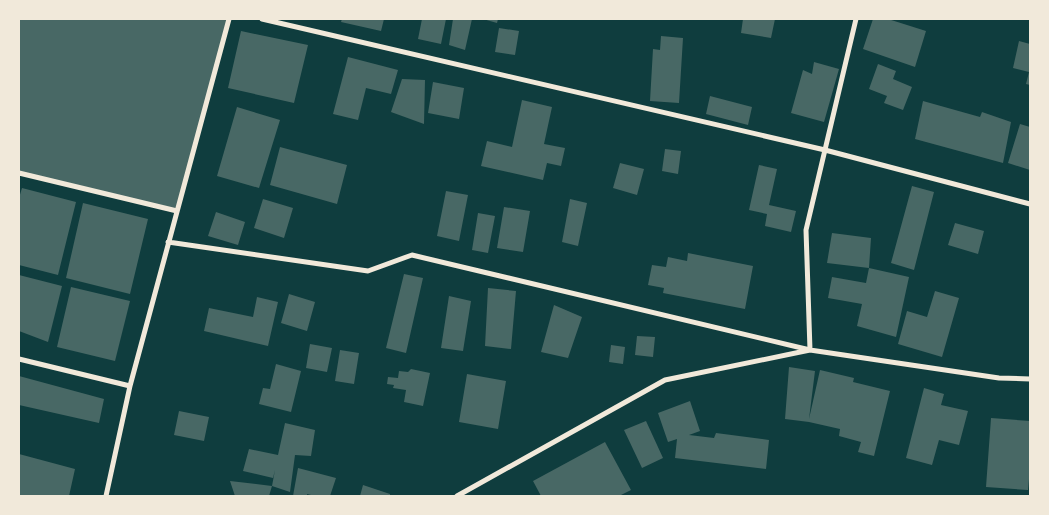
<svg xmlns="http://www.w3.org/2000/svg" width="1049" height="515" font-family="Cabin,sans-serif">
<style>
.building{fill:#486865}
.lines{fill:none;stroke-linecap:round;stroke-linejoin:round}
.minor{stroke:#f1e9da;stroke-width:5}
</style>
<rect width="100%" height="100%" fill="#0f3d3e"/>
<path class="building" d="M19,19H229L177,211L19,173Z
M342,19H384L381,31L341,22Z
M422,19H446L441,44L418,39Z
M453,19H472L465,50L449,45Z
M483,19H498L497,23Z
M743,19H775L771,38L741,33Z
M873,19H888L926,31L915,67L863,49Z
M499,28L519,31L515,55L495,52Z
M241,31L308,45L294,103L228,88Z
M661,36L683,38L679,103L650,101L653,49L660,50Z
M1019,41L1030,44V85L1026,84L1029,72L1013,68Z
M348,57L398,70L391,94L366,88L358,120L333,114Z
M814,62L839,69L824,122L791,113L803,70L812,74Z
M878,64L896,71L893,79L912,87L903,110L884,103L887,96L869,89Z
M402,79L425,80L424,124L391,112Z
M433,82L464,88L459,119L428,113Z
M710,96L752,107L748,125L706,114Z
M522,100L552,107L544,144L565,148L561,166L547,163L543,180L481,166L487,141L512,147Z
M923,101L980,117L982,112L1011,122L1003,163L915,139Z
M237,107L280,120L259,188L217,176Z
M1020,124L1030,127V170L1008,163Z
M280,147L347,165L337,204L270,185Z
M665,149L681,151L678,174L662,171Z
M620,163L644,169L637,195L613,188Z
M759,165L777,169L769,205L796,211L791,232L765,226L767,214L749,210Z
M912,186L934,192L914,270L891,263Z
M22,188L76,202L58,275L19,265V198Z
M446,191L468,195L459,241L437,236Z
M263,199L293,208L284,238L254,228Z
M570,199L587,203L578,246L562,242Z
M83,203L148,219L130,294L66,278Z
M504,207L530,211L523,252L497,248Z
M216,212L245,222L238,245L208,236Z
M478,213L495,216L488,253L472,250Z
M955,223L984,231L978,254L948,245Z
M832,233L871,238L869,268L827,263Z
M688,253L753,266L745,309L663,293L664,288L648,285L652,265L666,267L668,257L687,261Z
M869,268L909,277L896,337L857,326L862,304L828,298L832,277L866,283Z
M404,274L423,278L406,353L386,348Z
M19,275L62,286L48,342L19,331Z
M71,287L130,301L115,361L57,347Z
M488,288L516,291L511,349L485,346Z
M935,291L959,298L942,357L898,344L907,311L927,317Z
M289,294L315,302L307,331L281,323Z
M449,296L471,301L463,351L441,348Z
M257,297L278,302L268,346L204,331L209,308L253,317Z
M554,305L582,317L568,358L541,352Z
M637,336L655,337L653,357L635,355Z
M310,344L332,348L327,372L306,368Z
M611,345L625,347L623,364L609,362Z
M340,350L359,353L354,384L335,381Z
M276,364L301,371L291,412L259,404L263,388L270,389Z
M789,367L815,371L809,419L820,370L854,378L853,382L890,391L874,456L858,452L861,442L839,436L840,429L809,422L785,419Z
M411,369L430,373L423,406L404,402L406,390L393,388L394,385L387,384L388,377L398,378L399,371L408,372Z
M467,374L506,381L498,429L459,422Z
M19,376L104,399L99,423L19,405Z
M924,388L944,394L941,405L968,411L959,445L939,440L932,465L906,458Z
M690,401L700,431L689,435L714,438L716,433L769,440L766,469L675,458L677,439L668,442L658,413Z
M179,411L209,417L204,441L174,435Z
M991,418L1030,421V468L1028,490L986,487Z
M646,421L663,458L642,468L624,430Z
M285,423L315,430L311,456L295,455L290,492L272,486L275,470L273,478L243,471L249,449L278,455Z
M605,442L631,490L619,496H541L533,481Z
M19,454L75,469L69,496H19Z
M298,468L336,478L330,496H315L307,494V496H293Z
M230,481L272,486L269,496H235Z
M363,485L390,494V496H360Z"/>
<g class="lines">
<path class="minor" d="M262,19L825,150L1030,204
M19,173L177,211
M168,242L368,271L412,255L810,350L806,230L856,19
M19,359L130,386
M106,496L130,386L229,19
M457,496L665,380L810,350L999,378L1030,379"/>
</g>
<rect width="1049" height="515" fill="none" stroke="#f1e9da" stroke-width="40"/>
</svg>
